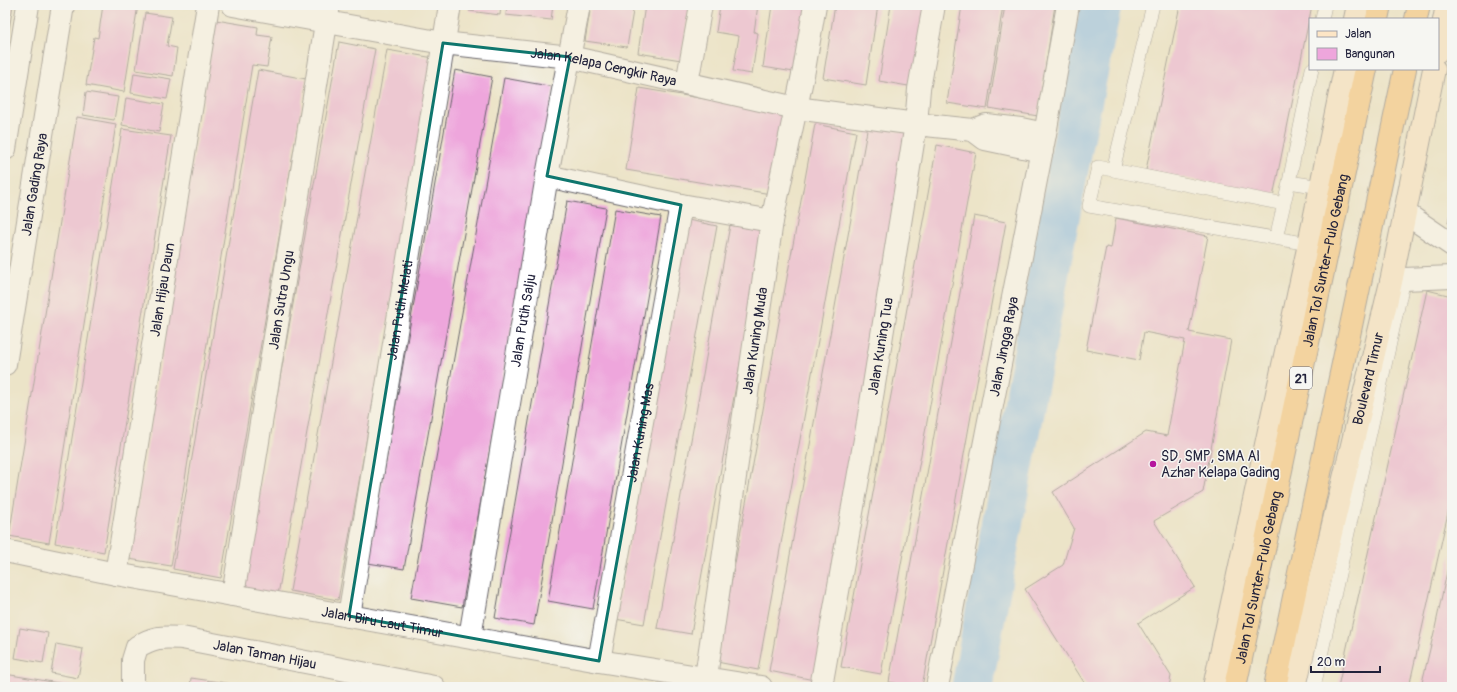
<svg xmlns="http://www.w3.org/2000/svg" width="1457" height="692" font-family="Pangolin,sans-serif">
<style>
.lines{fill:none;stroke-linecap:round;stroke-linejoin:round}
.river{stroke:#80baf1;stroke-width:41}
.building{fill:#eea6dc}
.lane-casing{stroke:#69666c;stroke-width:14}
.street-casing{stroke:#69666c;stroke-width:24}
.secondary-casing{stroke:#69666c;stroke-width:24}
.highway-casing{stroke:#69666c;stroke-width:24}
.lane{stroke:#fff;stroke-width:13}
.street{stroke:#fff;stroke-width:22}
.secondary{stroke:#fde5c5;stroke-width:22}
.highway{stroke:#fabe6d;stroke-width:22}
.marked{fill:none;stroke:#0f766e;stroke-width:3;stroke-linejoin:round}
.poi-dot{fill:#b5179e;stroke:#f6f6f2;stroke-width:1.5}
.labels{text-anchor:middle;stroke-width:3;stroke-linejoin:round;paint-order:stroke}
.shield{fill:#f6f6f2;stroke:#626272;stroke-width:1}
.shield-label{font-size:13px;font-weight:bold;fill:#22223b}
.street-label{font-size:14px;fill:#22223b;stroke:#f6f6f2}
.poi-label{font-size:14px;fill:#22223b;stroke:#f6f6f2;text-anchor:start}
</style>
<rect width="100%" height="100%" fill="#f6f6f2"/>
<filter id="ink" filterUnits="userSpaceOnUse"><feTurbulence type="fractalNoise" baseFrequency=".025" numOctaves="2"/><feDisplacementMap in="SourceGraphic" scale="8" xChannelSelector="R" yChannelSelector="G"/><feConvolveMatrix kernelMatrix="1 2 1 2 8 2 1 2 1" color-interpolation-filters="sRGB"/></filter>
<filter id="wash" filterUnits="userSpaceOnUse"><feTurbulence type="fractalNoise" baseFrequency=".012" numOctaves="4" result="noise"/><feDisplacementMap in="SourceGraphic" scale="16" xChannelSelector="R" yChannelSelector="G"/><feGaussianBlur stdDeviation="0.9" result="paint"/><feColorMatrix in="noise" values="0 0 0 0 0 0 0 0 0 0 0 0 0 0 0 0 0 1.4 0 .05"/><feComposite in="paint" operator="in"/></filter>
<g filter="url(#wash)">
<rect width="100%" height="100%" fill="#ece4c8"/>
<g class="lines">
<path class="river" d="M972,687L1068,169L1101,5"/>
</g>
<g id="blocks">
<path class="building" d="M5,5H13L7,43L5,42Z
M103,5H138L124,92L86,85L94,37L98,38Z
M469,5H501L500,15L469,11Z
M507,5H553L551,20L506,15Z
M591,5H634L627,47L585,41Z
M645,5H690L681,60L638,53Z
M720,5H758L754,32L758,33L752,74L733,71L739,36L716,32Z
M772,5H810L800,73L763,67Z
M835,5H878L866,85L823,78Z
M891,5H927L914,87L879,81Z
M962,5H1003L987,109L947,103Z
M1005,5H1055L1038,116L989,108Z
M1180,5H1312L1273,197L1146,170Z
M145,13L172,17L167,46L177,48L173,76L136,70Z
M216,20L258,27L257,35L272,37L267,67L252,65L171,566L129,559Z
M339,42L375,49L278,595L243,589Z
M387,50L434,58L338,600L290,591Z
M258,70L306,79L221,578L173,569Z
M455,70L492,77L404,569L368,563Z
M134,73L171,79L167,99L131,93Z
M504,78L554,87L462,607L411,598Z
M639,88L784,112L771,194L626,170Z
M86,92L118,97L114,120L83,115Z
M126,98L164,104L159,132L122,125Z
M77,117L116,124L49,543L9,536Z
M815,124L856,132L758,670L717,662Z
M868,125L914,134L814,680L769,671Z
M122,129L171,136L104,552L55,543Z
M937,145L976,153L881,674L841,667Z
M567,201L606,208L534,625L495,618Z
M1451,207H1452V224L1448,223Z
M615,209L661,217L593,609L548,601Z
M974,216L1006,222L922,687H916L889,682Z
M1116,218L1208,236L1189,332L1231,340L1203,492L1154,521L1195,587L1138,623L1171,676L1169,687H1087L1025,589L1063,565L1074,528L1053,492L1146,432L1167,436L1185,340L1144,332L1139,360L1086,350L1106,247L1111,248Z
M688,220L717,226L644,624L615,619Z
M730,225L764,231L691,634L657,628Z
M1427,290L1452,296V495L1409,687H1338Z
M1451,553L1452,687H1421L1435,628Z
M20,628L48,633L43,663L15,658Z
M56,644L83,649L78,678L51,673Z
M5,674L76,686V687H5Z
M191,678L247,686V687H190Z"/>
</g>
</g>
<g filter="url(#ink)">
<use href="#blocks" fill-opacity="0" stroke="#69666c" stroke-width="1"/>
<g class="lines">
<defs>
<path id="lane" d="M1322,19L1325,5
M1113,170L1153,5
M1289,182L1312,69
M1284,204L1098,167L1089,206L1309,244
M1276,238L1289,182L1321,187
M1314,687L1404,279"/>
<g id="street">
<path id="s1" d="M233,5L443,43L570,57L796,108L916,124L973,130L986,125L1021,129L1045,134"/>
<path d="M687,83L701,5"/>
<path d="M973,130L985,139L1042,151"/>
<path d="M5,149L28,5"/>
<path d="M547,176L681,205L772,221"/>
<path d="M1405,213L1452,245"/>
<path d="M1391,282L1404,279L1452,277"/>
<path id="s2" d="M5,364L63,5"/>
<path id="s3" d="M5,551L116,574L599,661L761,687"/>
<path id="s4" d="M116,574L208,5"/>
<path id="s5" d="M233,595L329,5"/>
<path id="s6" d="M349,616L450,5"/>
<path id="s7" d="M470,637L547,176L579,5"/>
<path id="s8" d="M599,661L681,205"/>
<path id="s9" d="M706,677L772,221L804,70L815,5"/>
<path id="s10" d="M133,687V660L137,647C155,636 162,637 182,638L434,687"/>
<path id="s11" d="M821,687L867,428L916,124L919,89L934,5"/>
<path id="s12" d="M937,687L1045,134L1068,5"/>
</g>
<g id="secondary">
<path d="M1355,19L1358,5"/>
<path d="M1438,51L1447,5"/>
<path d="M1214,687L1309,244L1345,69"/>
<path id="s13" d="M1295,687L1319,583L1391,282L1434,69"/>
</g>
<g id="highway">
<path d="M1377,19L1380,5"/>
<path d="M1416,19L1419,5"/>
<path id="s14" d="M1235,687L1366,69"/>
<path d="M1275,687L1405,69"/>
</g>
</defs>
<use href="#lane" class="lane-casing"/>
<use href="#street" class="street-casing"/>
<use href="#secondary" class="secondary-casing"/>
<use href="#highway" class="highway-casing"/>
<use href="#lane" class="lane"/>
<use href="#street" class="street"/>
<use href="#secondary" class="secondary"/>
<use href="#highway" class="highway"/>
</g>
</g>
<path d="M0 0H1457V692H0ZM443,43L570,57L547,176L681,205L599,661L349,616Z" fill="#ece4c8" fill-opacity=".55" fill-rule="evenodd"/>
<path class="marked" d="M443,43L570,57L547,176L681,205L599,661L349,616Z"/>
<circle class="poi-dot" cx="1153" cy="464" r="4"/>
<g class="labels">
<rect class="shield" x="1290" y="367" width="22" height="22" rx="3"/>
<g class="shield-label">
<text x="1301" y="383">21</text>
</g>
<g class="street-label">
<text dy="5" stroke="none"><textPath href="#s1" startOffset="376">Jalan Kelapa Cengkir Raya</textPath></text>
<text dy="5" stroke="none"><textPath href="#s2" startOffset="182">Jalan Gading Raya</textPath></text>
<text dy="5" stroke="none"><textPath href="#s14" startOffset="436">Jalan Tol Sunter–Pulo Gebang</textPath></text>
<text dy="5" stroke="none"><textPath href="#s4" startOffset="288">Jalan Hijau Daun</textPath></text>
<text dy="5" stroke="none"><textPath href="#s5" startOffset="299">Jalan Sutra Ungu</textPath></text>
<text dy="5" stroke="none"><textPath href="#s6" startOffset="310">Jalan Putih Melati</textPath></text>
<text dy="5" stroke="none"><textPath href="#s7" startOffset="321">Jalan Putih Salju</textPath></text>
<text dy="5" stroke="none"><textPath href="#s9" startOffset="340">Jalan Kuning Muda</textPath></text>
<text dy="5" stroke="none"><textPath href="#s11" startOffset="346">Jalan Kuning Tua</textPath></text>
<text dy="5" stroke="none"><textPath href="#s12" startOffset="347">Jalan Jingga Raya</textPath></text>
<text dy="5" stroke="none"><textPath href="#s13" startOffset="317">Boulevard Timur</textPath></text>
<text dy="5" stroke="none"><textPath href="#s8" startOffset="232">Jalan Kuning Mas</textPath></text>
<text dy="5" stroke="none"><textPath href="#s14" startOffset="112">Jalan Tol Sunter–Pulo Gebang</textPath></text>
<text dy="5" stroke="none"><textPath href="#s3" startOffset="384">Jalan Biru Laut Timur</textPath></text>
<text dy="5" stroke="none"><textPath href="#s10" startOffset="172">Jalan Taman Hijau</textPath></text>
</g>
<g class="poi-label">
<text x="1161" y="461">SD, SMP, SMA Al<tspan x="1161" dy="16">Azhar Kelapa Gading</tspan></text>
</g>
</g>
<rect width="1457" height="692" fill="none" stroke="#f6f6f2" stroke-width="20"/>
<rect x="1309" y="18" width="130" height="52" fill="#f6f6f2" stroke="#a1a1a9"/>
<rect x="1317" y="31" width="20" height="6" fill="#fde5c5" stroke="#a1a1a9"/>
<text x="1345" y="38" font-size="12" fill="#22223b">Jalan</text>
<rect x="1317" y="48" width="20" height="12" fill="#eea6dc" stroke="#a1a1a9"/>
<text x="1345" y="58" font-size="12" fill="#22223b">Bangunan</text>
<path d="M1311 666v6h69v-6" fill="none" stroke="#22223b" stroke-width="2"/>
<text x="1317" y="666" font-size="12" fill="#22223b" stroke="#f6f6f2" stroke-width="3" paint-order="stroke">20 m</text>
</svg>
